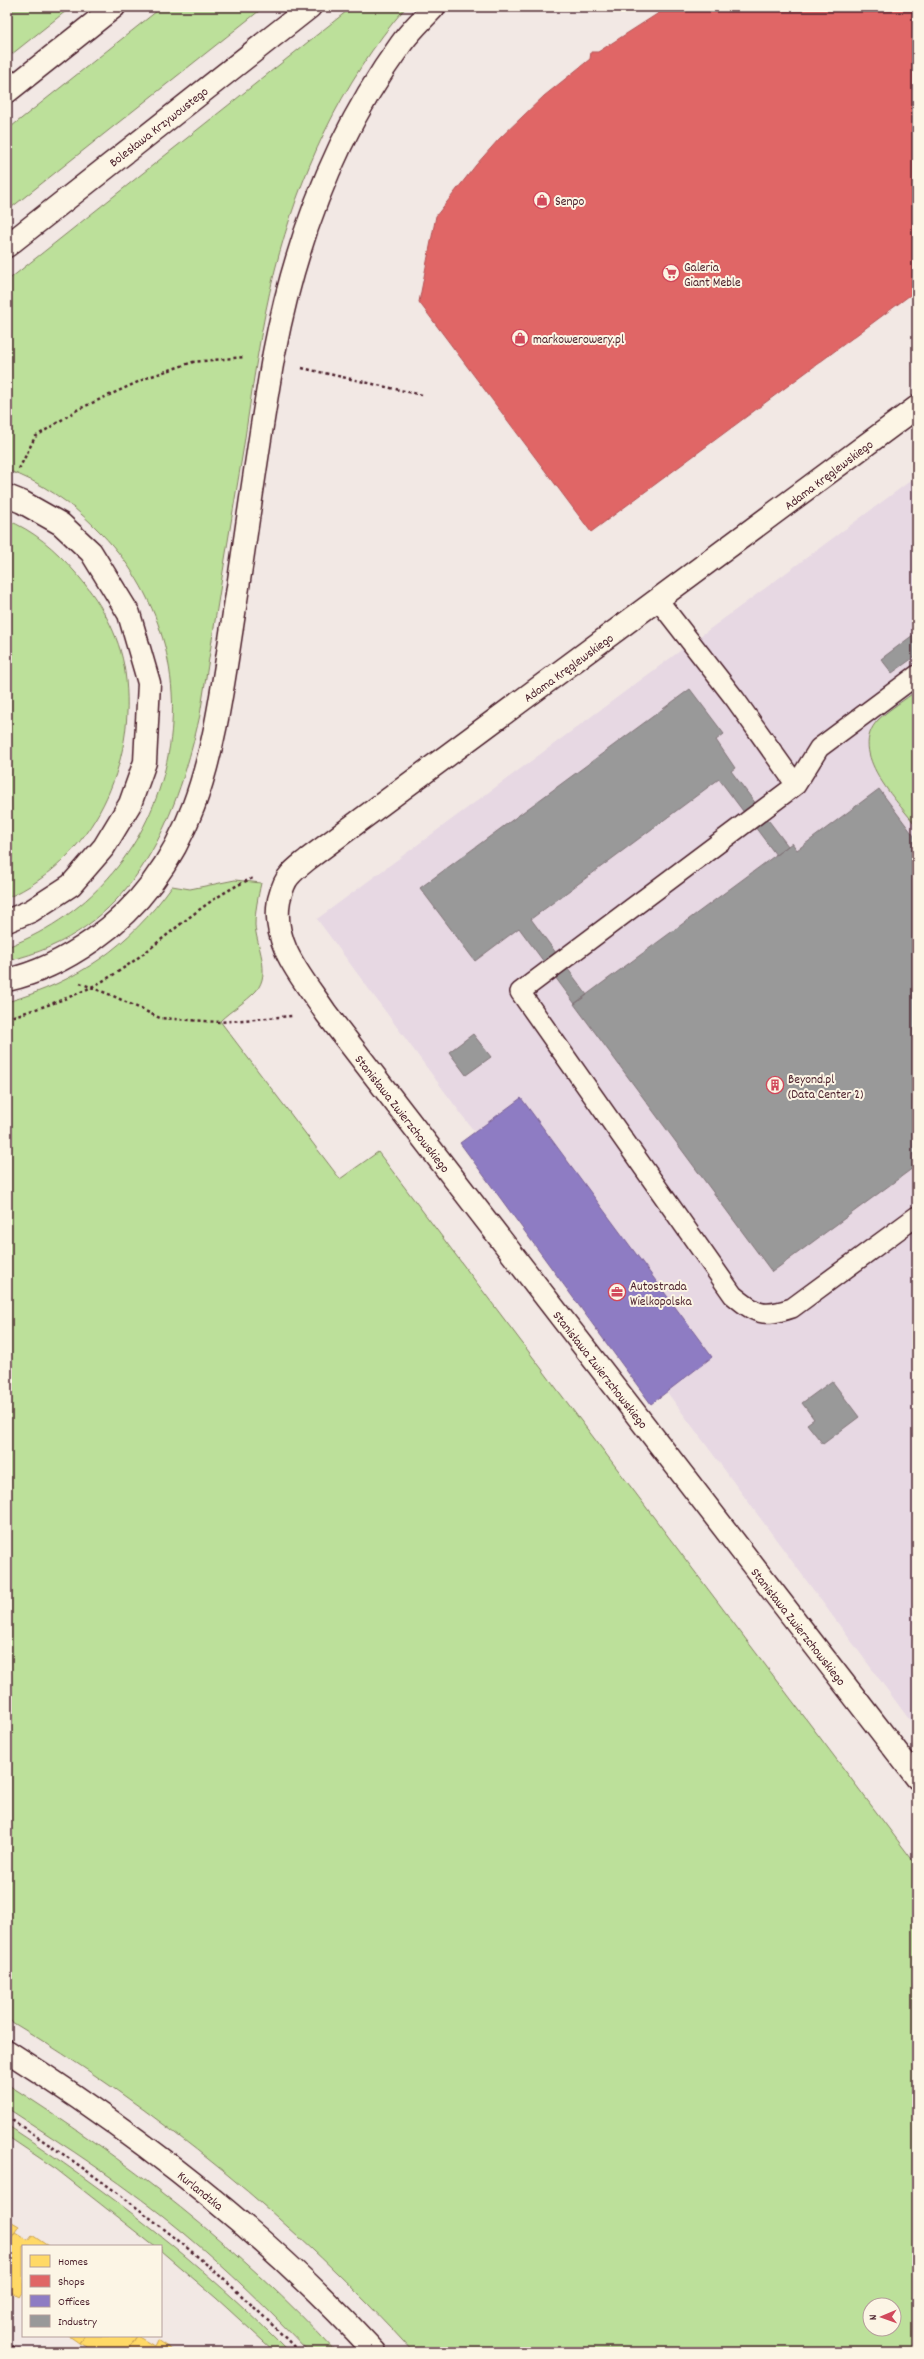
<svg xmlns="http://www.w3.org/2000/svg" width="924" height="2359" font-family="Dekko,sans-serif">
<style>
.built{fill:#e7d8e3}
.green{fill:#bce09a;stroke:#838062;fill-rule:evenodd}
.homes{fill:#ffd966;stroke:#c9a154}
.shops{fill:#e06666;stroke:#b35154}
.offices{fill:#8e7cc3;stroke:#7a6095}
.industry{fill:#999;stroke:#817478}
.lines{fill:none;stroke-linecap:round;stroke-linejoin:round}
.lane-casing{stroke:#4a1f2b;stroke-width:22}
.street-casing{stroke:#4a1f2b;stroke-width:25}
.secondary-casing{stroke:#4a1f2b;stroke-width:25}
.path{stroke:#4a1f2b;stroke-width:2.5;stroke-dasharray:3 3;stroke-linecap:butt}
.lane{stroke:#fcf5e5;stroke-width:19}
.street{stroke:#fcf5e5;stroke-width:22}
.secondary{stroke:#fcf5e5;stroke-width:22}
.labels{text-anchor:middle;stroke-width:4;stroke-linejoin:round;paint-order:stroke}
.street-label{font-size:13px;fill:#4a1f2b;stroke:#fcf5e5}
.poi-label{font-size:13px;fill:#4a1f2b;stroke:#fcf5e5;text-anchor:start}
</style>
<rect width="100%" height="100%" fill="#f2e8e4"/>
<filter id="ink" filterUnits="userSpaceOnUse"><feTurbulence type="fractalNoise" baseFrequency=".025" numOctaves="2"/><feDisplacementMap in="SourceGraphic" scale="8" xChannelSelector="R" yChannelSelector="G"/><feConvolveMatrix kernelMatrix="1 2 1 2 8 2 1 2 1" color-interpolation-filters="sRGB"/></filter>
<g filter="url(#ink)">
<path class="built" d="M917,476V1730L317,919Z"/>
<path class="green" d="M7,7H71L7,58Z
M162,7H264L7,211V130Z
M352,7H406C341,82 299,175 275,270C260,329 252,391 243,451C228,539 214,627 200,715C175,826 131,933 7,961V947C181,882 230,657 95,527C70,502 41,482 7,470V281Z
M7,520C33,530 56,550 74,571C99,599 120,635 125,672C138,763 93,860 7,898Z
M917,690V827C897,800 847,753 878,720C889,709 905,700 917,690Z
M235,880L261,883C258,897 255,911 255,925C256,945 272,973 256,991C246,1002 231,1010 220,1021L340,1179L378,1152L917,1866V2352H413C296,2222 157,2109 7,2019V1002C79,981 128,947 172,886L190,889ZM870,2305H894V2329H870Z
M7,2084C123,2157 244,2251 336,2352H309C269,2310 228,2270 184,2233C129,2187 67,2147 7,2108Z
M7,2125C108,2191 204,2265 289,2352H275L216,2298L161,2251V2246H154L56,2169L7,2136Z"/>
<path class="homes" d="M7,2219L19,2226L7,2244Z
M15,2232L28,2240L32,2235L48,2246H23V2291L19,2297L7,2289V2244Z
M69,2336H84L79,2343Z
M84,2336H137L126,2352H88L90,2349L79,2343Z
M137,2336L154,2346L157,2340L175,2352H126Z"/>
<path class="shops" d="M668,7H917V290L591,532L419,302L436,216L476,165L499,139L544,96L590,59L591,52H598Z"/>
<path class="offices" d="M521,1098L712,1357L651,1404L460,1143Z"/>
<path class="industry" d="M917,632V655L892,673L881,659Z
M690,689L724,734L716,740L735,768L731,771L788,846L776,855L719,779L531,919L587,995L575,1004L519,928L475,961L420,888Z
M879,789L917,840V1165L772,1272L574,1004L792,843L797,850Z
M473,1034L491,1057L466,1075L449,1052Z
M832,1381L859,1417L823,1444L807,1424L814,1419L802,1403Z"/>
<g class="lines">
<defs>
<path id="lane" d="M658,600L735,699L796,785
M917,675L819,748L796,785L520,992L733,1295C756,1314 762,1318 792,1308L917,1216"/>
<path id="street" d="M917,407L308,859C302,864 295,869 290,875C284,881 281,892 279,900C271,945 303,978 326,1013L917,1778
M7,2051C141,2136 268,2235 375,2352"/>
<path id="secondary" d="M7,92L114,7
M7,246L310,7
M7,496L22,502L61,524L91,552L129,614L149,683L145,762L130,804L104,847L71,885L31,911L7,921
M7,980C39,973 66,959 93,940C206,860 215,733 235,607C248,522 259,437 274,353C295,243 335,135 401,44C410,31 423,19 434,7"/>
</defs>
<use href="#lane" class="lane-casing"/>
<use href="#street" class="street-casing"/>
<use href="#secondary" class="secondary-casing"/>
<path class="path" d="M302,368L422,395
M19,469L35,437L77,410L149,377L193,362L244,357
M80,983L111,995L160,1018L219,1022L292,1016
M7,1018C44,1007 84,994 116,973C163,943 201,900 253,878
M7,2117C113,2185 212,2261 299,2352
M7,2343L23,2352"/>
<use href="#lane" class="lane"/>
<use href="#street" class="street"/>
<use href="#secondary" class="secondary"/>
</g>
</g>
<defs>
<symbol id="shop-ring" viewBox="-11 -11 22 22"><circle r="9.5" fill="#fcf5e5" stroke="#d1495b" stroke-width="1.5"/><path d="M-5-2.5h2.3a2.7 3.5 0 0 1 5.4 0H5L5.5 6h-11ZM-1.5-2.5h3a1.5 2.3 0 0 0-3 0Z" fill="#d1495b"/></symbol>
<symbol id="supermarket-ring" viewBox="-11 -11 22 22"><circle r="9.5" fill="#fcf5e5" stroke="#d1495b" stroke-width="1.5"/><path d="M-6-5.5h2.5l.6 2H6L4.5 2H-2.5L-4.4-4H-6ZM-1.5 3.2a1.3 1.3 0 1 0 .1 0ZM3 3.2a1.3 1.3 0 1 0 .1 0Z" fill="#d1495b"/></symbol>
<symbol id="building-ring" viewBox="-11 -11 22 22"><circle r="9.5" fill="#fcf5e5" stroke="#d1495b" stroke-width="1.5"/><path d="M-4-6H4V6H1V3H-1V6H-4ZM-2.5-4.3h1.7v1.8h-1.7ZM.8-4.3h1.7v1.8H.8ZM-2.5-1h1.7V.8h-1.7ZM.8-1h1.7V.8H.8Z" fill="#d1495b"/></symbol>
<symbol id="office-ring" viewBox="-11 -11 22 22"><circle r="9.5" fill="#fcf5e5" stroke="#d1495b" stroke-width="1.5"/><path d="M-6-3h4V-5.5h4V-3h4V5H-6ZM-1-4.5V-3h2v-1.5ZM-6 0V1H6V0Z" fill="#d1495b"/></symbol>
</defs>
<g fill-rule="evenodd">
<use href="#shop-ring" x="532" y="190" width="20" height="20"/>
<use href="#supermarket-ring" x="661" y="263" width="20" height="20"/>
<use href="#shop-ring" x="510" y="328" width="20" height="20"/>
<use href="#building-ring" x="765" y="1075" width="20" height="20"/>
<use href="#office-ring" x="607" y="1282" width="20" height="20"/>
</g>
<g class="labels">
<g class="street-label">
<text transform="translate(158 126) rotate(-38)" y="5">Bolesława Krzywoustego</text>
<text transform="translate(828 474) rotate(-37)" y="5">Adama Kręglewskiego</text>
<text transform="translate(568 667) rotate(-36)" y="5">Adama Kręglewskiego</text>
<text transform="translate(403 1113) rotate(52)" y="5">Stanisława Zwierzchowskiego</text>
<text transform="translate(601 1369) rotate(52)" y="5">Stanisława Zwierzchowskiego</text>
<text transform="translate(799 1626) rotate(52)" y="5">Stanisława Zwierzchowskiego</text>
<text transform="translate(201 2190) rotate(39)" y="5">Kurlandzka</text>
</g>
<g class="poi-label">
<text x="555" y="205">Senpo</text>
<text x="684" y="271">Galeria<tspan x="684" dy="15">Giant Meble</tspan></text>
<text x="533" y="343">markowerowery.pl</text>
<text x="788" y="1083">Beyond.pl<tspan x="788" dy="15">(Data Center 2)</tspan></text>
<text x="630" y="1290">Autostrada<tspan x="630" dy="15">Wielkopolska</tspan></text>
</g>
</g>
<rect width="924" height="2359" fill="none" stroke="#fcf5e5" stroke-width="24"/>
<rect x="12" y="12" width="900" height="2335" fill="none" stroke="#4a1f2b" stroke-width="1.5" filter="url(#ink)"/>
<rect x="22" y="2245" width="140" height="92" fill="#fcf5e5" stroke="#b59f9b"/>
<rect x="30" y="2255" width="20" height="12" fill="#ffd966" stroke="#b59f9b"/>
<text x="58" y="2265" font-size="12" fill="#4a1f2b">Homes</text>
<rect x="30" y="2275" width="20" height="12" fill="#e06666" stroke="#b59f9b"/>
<text x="58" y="2285" font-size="12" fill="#4a1f2b">Shops</text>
<rect x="30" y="2295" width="20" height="12" fill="#8e7cc3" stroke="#b59f9b"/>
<text x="58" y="2305" font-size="12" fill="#4a1f2b">Offices</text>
<rect x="30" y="2315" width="20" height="12" fill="#999999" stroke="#b59f9b"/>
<text x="58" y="2325" font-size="12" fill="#4a1f2b">Industry</text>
<g transform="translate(882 2317) rotate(268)"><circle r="19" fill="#fcf5e5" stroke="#b59f9b"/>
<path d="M0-3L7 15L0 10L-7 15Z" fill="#d1495b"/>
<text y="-6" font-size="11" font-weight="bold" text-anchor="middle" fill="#4a1f2b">N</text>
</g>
</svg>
